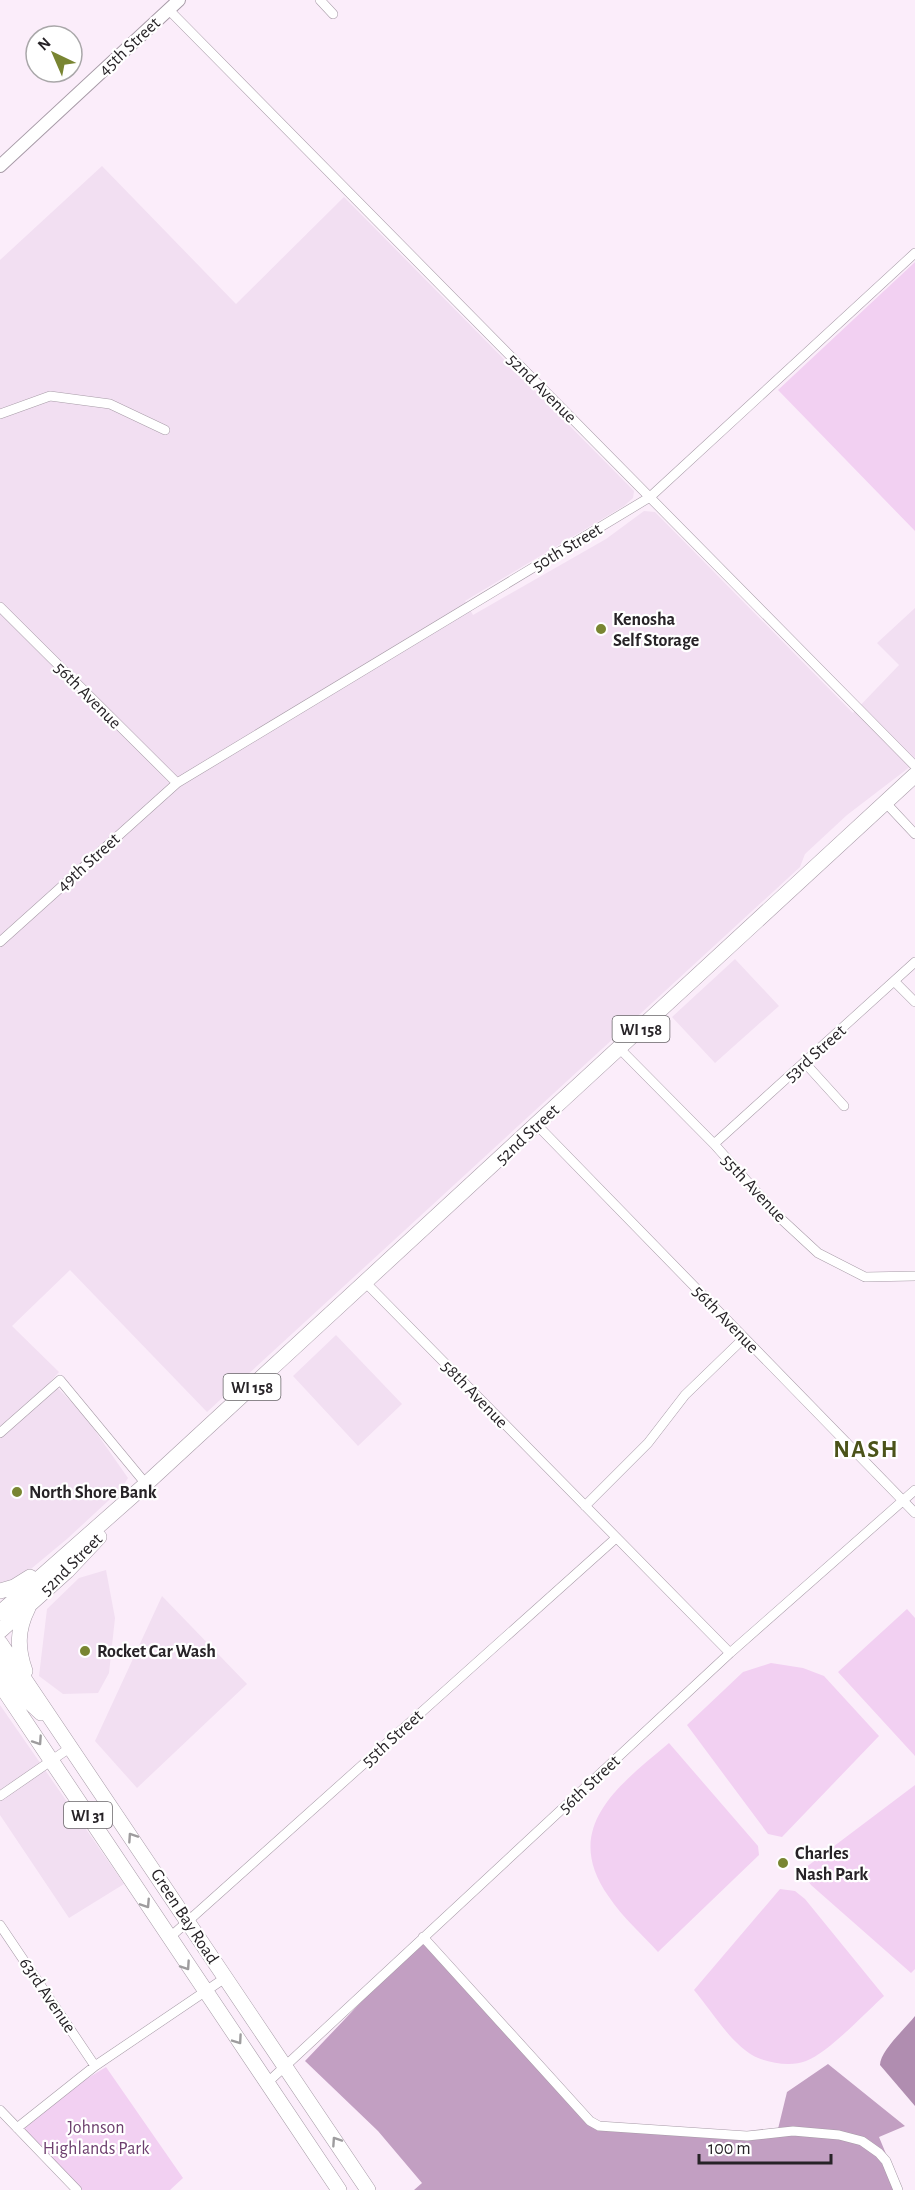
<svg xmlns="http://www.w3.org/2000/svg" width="915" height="2190" font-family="'Alegreya Sans',sans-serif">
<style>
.built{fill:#f2dff2}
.green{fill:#f2d0f2}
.forest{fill:#c29fc2}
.water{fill:#b08db0}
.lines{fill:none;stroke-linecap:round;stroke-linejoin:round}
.minor-casing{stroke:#a79ba7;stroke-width:10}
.tertiary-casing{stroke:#a79ba7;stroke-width:14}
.primary-casing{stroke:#a79ba7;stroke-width:16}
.minor{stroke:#fff;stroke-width:9}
.tertiary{stroke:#fff;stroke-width:12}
.primary{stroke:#fff;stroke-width:15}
.oneway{stroke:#9e9c9e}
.poi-dot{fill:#798532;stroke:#fff;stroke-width:2}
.labels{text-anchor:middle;stroke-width:4.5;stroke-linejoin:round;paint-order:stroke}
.shield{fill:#fff;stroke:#686568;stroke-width:1.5}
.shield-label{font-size:16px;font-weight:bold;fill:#272327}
.street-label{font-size:18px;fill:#272327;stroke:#fff}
.poi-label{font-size:18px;font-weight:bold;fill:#272327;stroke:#fff;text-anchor:start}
.park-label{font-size:18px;fill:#6d3f6e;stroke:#fff}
.district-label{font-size:24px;font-weight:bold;letter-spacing:1.5px;fill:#4b5319;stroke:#fff}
</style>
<rect width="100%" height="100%" fill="#fbedfa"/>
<path class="built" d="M102,166L236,304L344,197L634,491L633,498L624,506L465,601L473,615L606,539L644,511L655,512L853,713L899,665L877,643L915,608V763L847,815L805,854L800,867L207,1412L70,1270L12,1326L59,1372L51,1381L84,1415L128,1478L121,1489L67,1539L20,1578L0,1588V260Z
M735,959L779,1006L715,1063L672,1017Z
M336,1335L402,1404L358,1446L293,1376Z
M106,1570L115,1618L109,1673L98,1693L63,1694L39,1676L47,1609L79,1578Z
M162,1596L247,1684L137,1788L95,1741Z
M0,1705L124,1884L69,1918L0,1815Z"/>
<path class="green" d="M915,262V531L778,390Z
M907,1609L915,1618V1756L838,1672Z
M771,1663L803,1668L824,1676L879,1736L782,1837L768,1834L687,1725L743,1672Z
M669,1743L758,1846L759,1855L658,1952C642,1934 622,1917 609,1897C560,1828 618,1786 669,1743Z
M915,1785V1969L911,1973L811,1885L804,1875L805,1868Z
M780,1889L795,1891L805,1899L884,1996C864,2014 829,2052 806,2061C791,2067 766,2063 752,2055C729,2041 711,2010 694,1990Z
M106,2067L183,2178L170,2190H80L22,2128L55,2098Z"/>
<path class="forest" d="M423,1937L590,2121L747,2136L778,2129L787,2092L828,2064L905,2126L879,2137L901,2190H414L422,2183L378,2131L305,2061Z"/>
<path class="water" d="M915,2016V2106L880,2065C880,2051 905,2029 915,2016Z"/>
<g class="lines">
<defs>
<path id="minor" d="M320,0L333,14
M168,9L915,766
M0,414L50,396L110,404L165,430
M0,607L177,783
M885,802L915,834
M0,942L177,783L650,497L915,253
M894,981L915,1002
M620,1049L714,1144L778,1216L818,1253L865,1277L915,1276
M805,1063L844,1106
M537,1125L915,1513
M714,1144L915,962
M365,1282L730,1653
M0,1433L60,1380L146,1484
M585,1506L648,1443L685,1395L744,1338
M0,1796L71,1747
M0,1925L95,2066
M423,1937L590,2121L599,2126L747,2136L793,2131L839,2135L862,2141L879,2153L886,2161L898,2190
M168,1939L616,1538
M267,2083L730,1653L915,1490
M0,2110L77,2190
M17,2128L95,2066L225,1978"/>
<path id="tertiary" d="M0,166L179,0"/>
<path id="primary" d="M0,1591L14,1587L30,1577
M0,1613L146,1484L915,775
M0,1631L67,1571L99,1537
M0,1643L368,2190
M0,1664L23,1696L41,1713
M25,1671C17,1648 17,1630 28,1608
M0,1684L339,2190"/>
</defs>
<use href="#minor" class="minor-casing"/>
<use href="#tertiary" class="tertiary-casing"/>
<use href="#primary" class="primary-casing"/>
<use href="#minor" class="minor"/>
<use href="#tertiary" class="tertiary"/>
<use href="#primary" class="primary"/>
</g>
<defs><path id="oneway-chevron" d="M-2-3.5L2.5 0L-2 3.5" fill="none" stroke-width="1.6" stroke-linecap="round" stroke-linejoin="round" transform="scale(1.5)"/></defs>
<g class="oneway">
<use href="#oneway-chevron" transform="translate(38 1741) rotate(56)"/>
<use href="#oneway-chevron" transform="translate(132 1837) rotate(-124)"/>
<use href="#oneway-chevron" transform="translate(146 1904) rotate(57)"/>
<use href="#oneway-chevron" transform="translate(186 1966) rotate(56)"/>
<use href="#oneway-chevron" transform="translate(238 2040) rotate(55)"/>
<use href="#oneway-chevron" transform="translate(336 2141) rotate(-124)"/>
</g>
<g class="poi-dot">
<circle cx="601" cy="629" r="6"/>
<circle cx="17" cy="1492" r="6"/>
<circle cx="85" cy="1651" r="6"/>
<circle cx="783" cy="1863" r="6"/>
</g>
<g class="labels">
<g class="shield">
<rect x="612.5" y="1016" width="57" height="26" rx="4.5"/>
<rect x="223.5" y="1374" width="57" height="26" rx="4.5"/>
<rect x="64" y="1802" width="48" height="26" rx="4.5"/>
</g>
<g class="shield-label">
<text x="641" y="1035">WI 158</text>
<text x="252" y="1393">WI 158</text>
<text x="88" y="1821">WI 31</text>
</g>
<g class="street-label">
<text transform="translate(129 46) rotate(-43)" y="6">45th Street</text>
<text transform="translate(542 388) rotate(45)" y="6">52nd Avenue</text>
<text transform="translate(567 547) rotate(-31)" y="6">50th Street</text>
<text transform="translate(88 695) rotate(45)" y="6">56th Avenue</text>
<text transform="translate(88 862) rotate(-42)" y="6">49th Street</text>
<text transform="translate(815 1053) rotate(-42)" y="6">53rd Street</text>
<text transform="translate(527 1134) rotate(-43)" y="6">52nd Street</text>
<text transform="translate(754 1188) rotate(47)" y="6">55th Avenue</text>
<text transform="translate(726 1319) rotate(46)" y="6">56th Avenue</text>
<text transform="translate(475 1394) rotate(46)" y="6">58th Avenue</text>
<text transform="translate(71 1564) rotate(-45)" y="6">52nd Street</text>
<text transform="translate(392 1738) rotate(-42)" y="6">55th Street</text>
<text transform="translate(589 1784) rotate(-43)" y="6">56th Street</text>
<text transform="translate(185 1916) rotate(57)" y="6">Green Bay Road</text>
<text transform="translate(48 1995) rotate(56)" y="6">63rd Avenue</text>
</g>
<g class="poi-label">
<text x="613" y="625">Kenosha<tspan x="613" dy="21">Self Storage</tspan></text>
<text x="29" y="1498">North Shore Bank</text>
<text x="97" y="1657">Rocket Car Wash</text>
<text x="795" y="1859">Charles<tspan x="795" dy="21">Nash Park</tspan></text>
</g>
<g class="park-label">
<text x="96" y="2133">Johnson<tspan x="96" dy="21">Highlands Park</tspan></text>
</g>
<g class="district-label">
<text x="866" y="1457">NASH</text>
</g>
</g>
<g transform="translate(54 54) rotate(316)"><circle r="28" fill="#ffffff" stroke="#a9a7a9" stroke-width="1.5"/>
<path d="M0-4.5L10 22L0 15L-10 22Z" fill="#798532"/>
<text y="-9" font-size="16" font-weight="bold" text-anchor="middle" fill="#272327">N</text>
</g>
<path d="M699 2154v9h132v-9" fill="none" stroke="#272327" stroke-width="3"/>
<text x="708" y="2154" font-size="18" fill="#272327" stroke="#ffffff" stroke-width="4.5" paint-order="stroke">100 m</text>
</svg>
